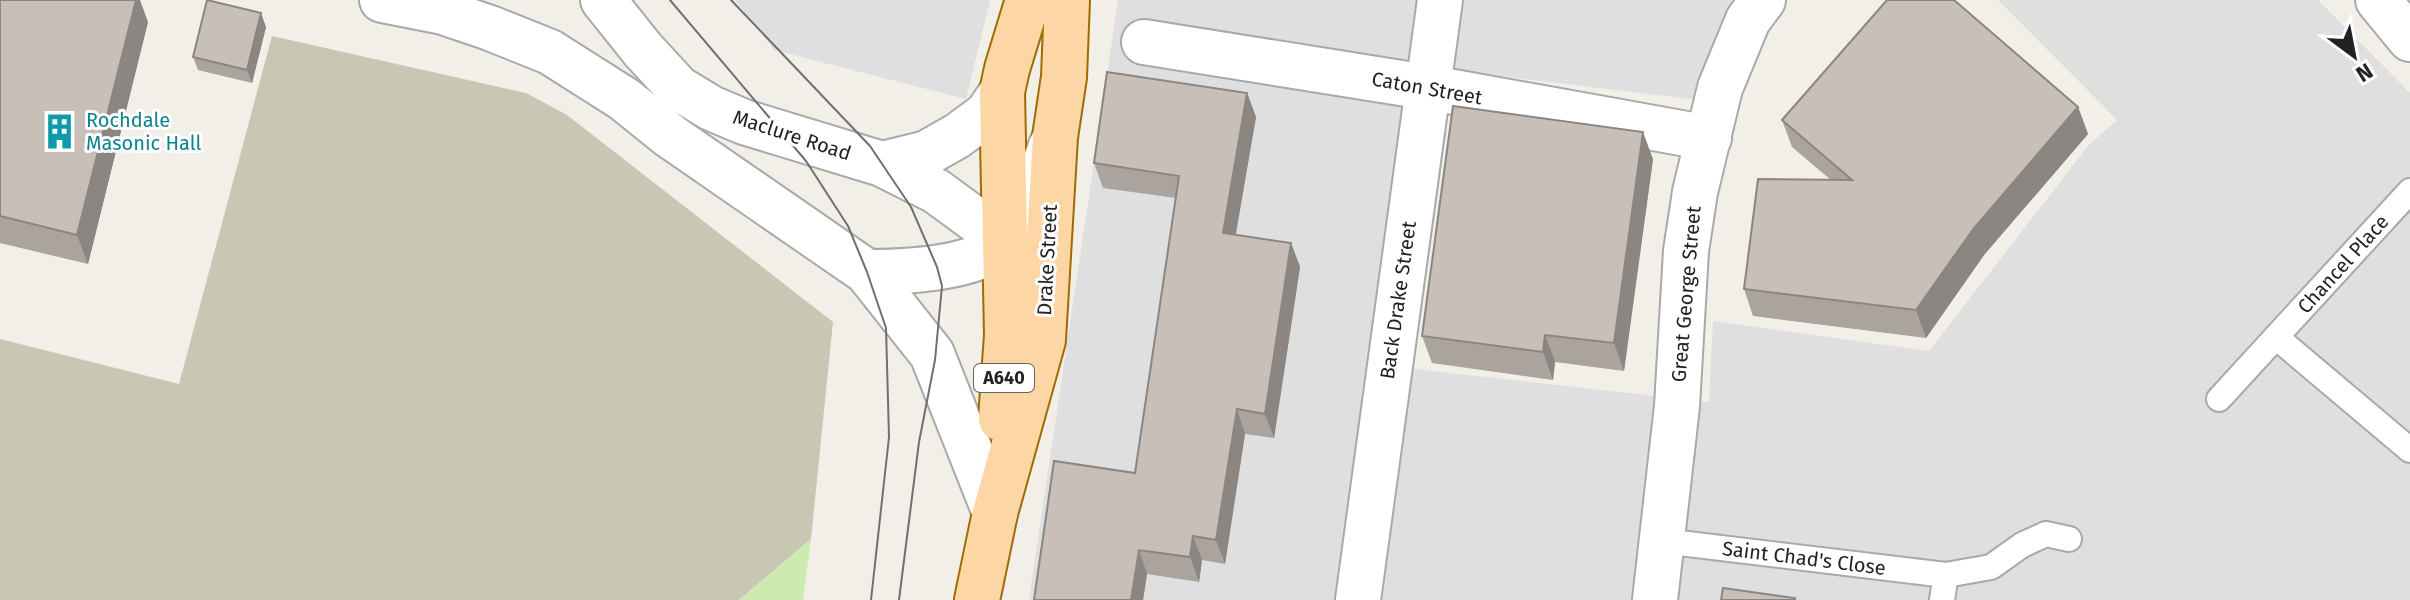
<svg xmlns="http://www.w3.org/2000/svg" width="2410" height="600" font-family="'Fira Sans',sans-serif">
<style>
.residential{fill:#e0dfdf}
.construction{fill:#c7c7b4}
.grass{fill:#cdebb0}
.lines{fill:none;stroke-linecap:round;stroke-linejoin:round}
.service-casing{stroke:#a9a9a9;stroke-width:28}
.minor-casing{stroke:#a9a9a9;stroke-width:48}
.primary-casing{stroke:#a06b00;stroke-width:48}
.service{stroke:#fff;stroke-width:24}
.minor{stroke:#fff;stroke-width:44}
.primary{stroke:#fcd6a4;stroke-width:44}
.tram{stroke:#707070;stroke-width:2}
.wall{fill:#aba49e}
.shaded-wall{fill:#8b8681}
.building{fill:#c7bfb8;stroke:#8b8681;stroke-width:2}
.labels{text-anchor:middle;stroke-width:6;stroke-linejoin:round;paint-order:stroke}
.shield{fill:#fff;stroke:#646464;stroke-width:2}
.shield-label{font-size:18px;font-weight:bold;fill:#222}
.street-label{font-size:20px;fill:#222;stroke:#fff}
.culture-label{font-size:20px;fill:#0d838f;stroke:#fff;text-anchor:start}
</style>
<rect width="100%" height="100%" fill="#f2efe9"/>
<path class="residential" d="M735,0H990L966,99L774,50Z
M1118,0H1732L1698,100L1416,66L1369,364L1709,402L1713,321L1929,351L2088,146L2117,120L1998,0H2318L2410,93V600H1029Z"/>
<path class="construction" d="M272,36L526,93L567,115L833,322L811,539L739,600H0V339L179,384Z"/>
<path class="grass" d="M811,539L803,600H739Z"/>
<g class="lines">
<defs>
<path id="service" d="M2276,337L2410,450
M2219,399L2410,191
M1663,541L1946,575L1991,567L2022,545L2046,534L2069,539
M1942,600L1946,575"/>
<path id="minor" d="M382,0L443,12L490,28L550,52L624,99L670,136L867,272L932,354L995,513
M603,0L643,50L678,88L711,108L744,122L882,164L936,191L1007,243L1018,273
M2378,0L2410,39
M1144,42L1426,87L1709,138
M882,164L927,153L957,136L987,114L1002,92
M867,272C908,272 971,269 1004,244C1019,234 1044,164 1052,144
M1358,600L1440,0
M1655,600L1677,406L1686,251L1695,192L1720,88L1748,20L1763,0"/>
<path id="primary" d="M1001,419L1007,335L1002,92L1007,69L1028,0
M977,600L995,513L1043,340L1055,137L1064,77L1067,0"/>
</defs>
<use href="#service" class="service-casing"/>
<use href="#minor" class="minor-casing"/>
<use href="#primary" class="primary-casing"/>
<use href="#service" class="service"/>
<use href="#minor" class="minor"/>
<use href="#primary" class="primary"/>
<path class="tram" d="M670,0L806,161L848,226L867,272L886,328L889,437L871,600
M731,0L870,146L911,207L937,267L942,286L935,360L919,442L899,600"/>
</g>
<path class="wall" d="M0,0L148,22L88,264L0,243Z
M266,27L252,83L198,70L193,57Z
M1247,93L1256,117L1235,235L1291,243L1300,267L1274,438L1245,434L1225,564L1202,560L1199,582L1147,574L1143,600H1034L1135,473L1176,198L1103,188L1094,163Z
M2078,107L2088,134L1984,255L1926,338L1753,316L1744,289L1831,180L1792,147L1782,120Z
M1653,159L1624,371L1555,362L1553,380L1432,363L1422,336Z"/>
<path class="shaded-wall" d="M136,0H140L148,22L88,264L77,235Z
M261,13L266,27L252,83L247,70Z
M1247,93L1256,117L1232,257L1223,233Z
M2078,107L2088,134L1984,255L1926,338L1916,310L1974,228Z
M1643,132L1653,159L1624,371L1614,343Z
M1291,243L1300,267L1274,438L1265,414Z
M1545,335L1555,362L1553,380L1543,352Z
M1237,409L1245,434L1225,564L1216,540Z
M1193,536L1202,560L1199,582L1190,557Z
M1139,550L1147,574L1143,600H1131Z"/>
<path class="building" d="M0,0H136L77,235L0,216Z
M207,0L261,13L247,70L193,57Z
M1887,0H1954L2078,107L1974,228L1916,310L1744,289L1758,179L1852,180L1782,120Z
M1107,72L1247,93L1223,233L1291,243L1265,414L1237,409L1216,540L1193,536L1190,557L1139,550L1131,600H1034L1054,461L1135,473L1179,176L1094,163Z
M1453,106L1643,132L1614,343L1545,335L1543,352L1422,336Z
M1723,588L1795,598V600H1721Z"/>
<defs>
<symbol id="building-bare" viewBox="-9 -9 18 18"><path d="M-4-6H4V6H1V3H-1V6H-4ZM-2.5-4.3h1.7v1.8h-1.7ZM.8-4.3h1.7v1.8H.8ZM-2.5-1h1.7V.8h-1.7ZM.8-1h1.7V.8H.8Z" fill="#0f9aa8" stroke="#fff" stroke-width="2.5" paint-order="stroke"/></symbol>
</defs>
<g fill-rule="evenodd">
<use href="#building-bare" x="34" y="106" width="51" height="51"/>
</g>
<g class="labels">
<rect class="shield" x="974" y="364" width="60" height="28" rx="6"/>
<g class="shield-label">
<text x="1004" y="384">A640</text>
</g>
<g class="street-label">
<text transform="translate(1427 88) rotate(10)" y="7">Caton Street</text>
<text transform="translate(792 135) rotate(18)" y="7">Maclure Road</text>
<text transform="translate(1047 260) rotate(-87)" y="7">Drake Street</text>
<text transform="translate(2343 264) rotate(-48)" y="7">Chancel Place</text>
<text transform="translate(1686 294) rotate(-85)" y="7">Great George Street</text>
<text transform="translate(1398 300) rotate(-82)" y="7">Back Drake Street</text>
<text transform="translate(1804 558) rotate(7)" y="7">Saint Chad's Close</text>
</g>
<g class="culture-label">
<text x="86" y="127">Rochdale<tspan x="86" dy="23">Masonic Hall</tspan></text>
</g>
</g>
<g transform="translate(2354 56) rotate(148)" stroke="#ffffff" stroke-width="6" paint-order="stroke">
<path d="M0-6L14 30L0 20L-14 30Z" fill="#222222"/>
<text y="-12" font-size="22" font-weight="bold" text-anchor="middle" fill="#222222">N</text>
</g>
</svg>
